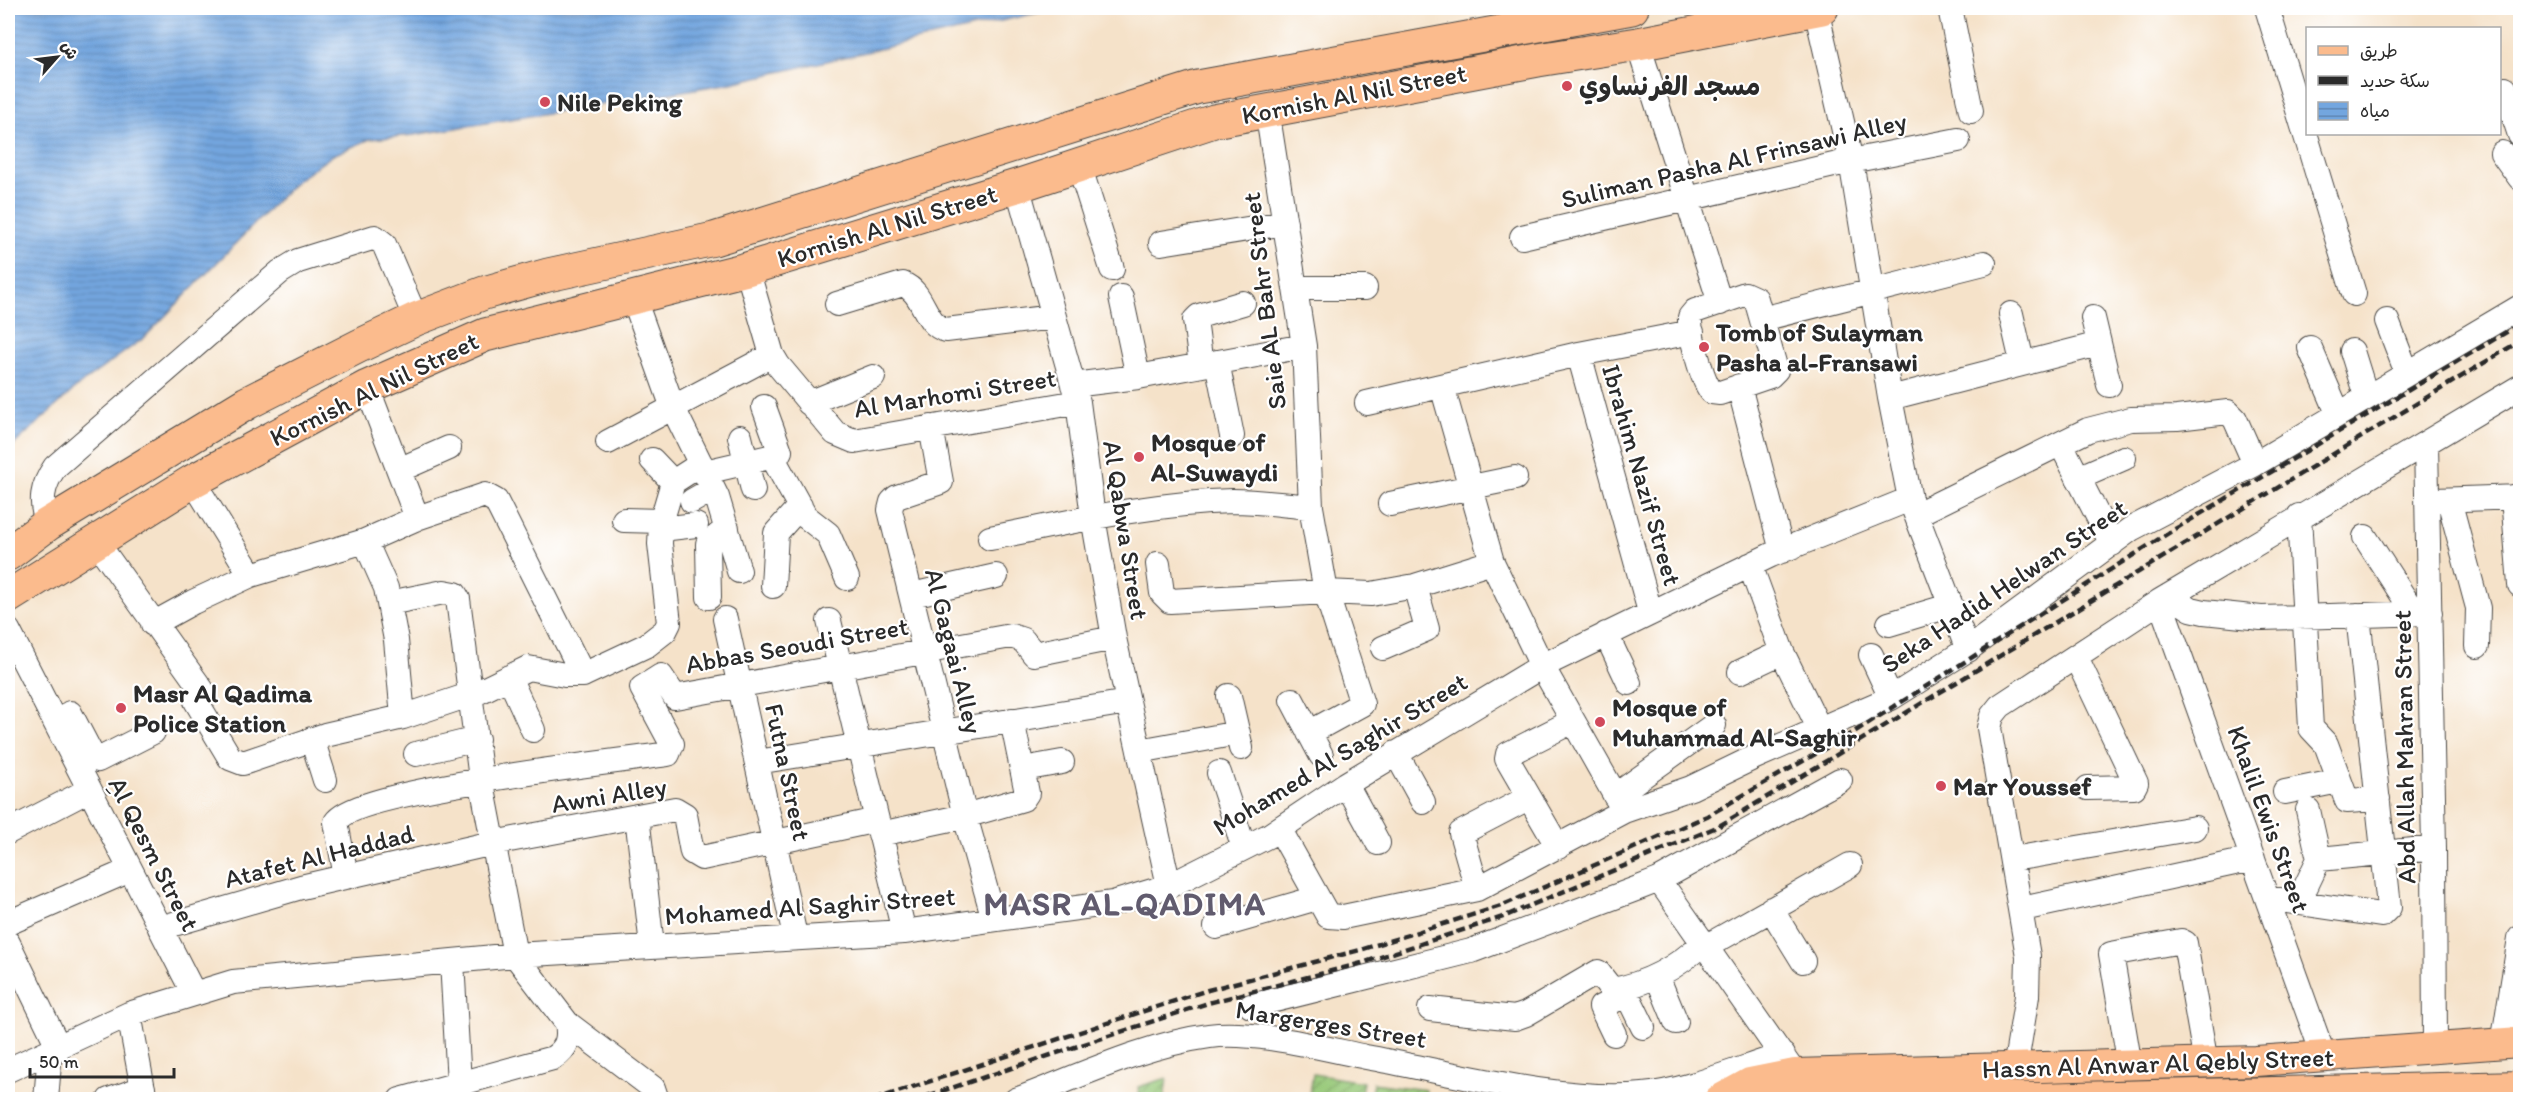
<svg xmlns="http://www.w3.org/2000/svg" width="2528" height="1107" font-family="Itim,'Playpen Sans Arabic',sans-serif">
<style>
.garden{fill:url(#garden-furrows);stroke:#627a52;stroke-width:1.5}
.water{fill:url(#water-rules);stroke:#4f6885;stroke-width:1.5}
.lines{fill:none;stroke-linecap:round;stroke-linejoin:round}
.minor-casing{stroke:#494643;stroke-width:26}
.major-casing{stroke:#494643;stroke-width:32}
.highway-casing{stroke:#494643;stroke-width:35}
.minor{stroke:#fff;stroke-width:24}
.major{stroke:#fbbb8d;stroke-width:30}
.highway{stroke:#fbbb8d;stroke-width:33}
.rail{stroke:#2b2b2b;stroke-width:4.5;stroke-dasharray:9 4.5;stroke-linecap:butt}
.poi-dot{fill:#d1495b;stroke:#fff;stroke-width:2}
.labels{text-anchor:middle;stroke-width:4.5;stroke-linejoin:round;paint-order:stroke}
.poi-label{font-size:26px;font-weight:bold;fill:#2b2b2b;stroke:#fff;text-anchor:start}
.street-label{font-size:26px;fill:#2b2b2b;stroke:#fff}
.district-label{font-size:32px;font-weight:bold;letter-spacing:1.5px;fill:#615b6e;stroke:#fff}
</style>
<defs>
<pattern id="garden-furrows" width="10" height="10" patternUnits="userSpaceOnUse" patternTransform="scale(1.5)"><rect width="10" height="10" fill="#98c979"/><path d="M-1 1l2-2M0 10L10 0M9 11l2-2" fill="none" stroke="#7ca363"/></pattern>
<pattern id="water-rules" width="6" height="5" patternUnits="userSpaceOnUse" patternTransform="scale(1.5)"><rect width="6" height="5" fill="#73a6df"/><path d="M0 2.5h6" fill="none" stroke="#5f87b5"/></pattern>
</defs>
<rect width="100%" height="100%" fill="#fff"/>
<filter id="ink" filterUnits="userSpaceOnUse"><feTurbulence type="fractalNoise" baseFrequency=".0167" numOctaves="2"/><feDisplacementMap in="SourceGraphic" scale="12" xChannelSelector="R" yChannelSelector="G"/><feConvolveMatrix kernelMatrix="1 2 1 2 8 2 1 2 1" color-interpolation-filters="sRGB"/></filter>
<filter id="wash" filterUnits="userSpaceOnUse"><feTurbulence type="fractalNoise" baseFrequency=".008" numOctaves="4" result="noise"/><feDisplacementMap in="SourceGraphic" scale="24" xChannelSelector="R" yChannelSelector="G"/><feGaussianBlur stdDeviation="1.35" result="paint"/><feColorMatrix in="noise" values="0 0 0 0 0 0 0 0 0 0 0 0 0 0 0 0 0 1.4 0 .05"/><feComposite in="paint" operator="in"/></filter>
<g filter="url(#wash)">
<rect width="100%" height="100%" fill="#f5e2c9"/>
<path class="garden" d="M1313,1074L1363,1082L1360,1099H1309Z
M1167,1078L1164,1099H1140L1138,1087Z
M1373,1083L1426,1090L1425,1099H1370Z"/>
<path class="water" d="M8,8H1058L731,83L413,135L370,139L333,155L295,182L144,338L80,384L8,450Z"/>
</g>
<g filter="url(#ink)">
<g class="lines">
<defs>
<path id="minor" d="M1950,8L1971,111
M2267,8L2354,294
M1816,9L1851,161L1890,398L1910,499L1968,650
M1638,44L1720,303
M2505,89L2520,135
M1267,110L1304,346L1311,507L1326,592L1362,704L1309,733
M2502,153L2520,178
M1079,165L1112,269
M1017,185L1078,402L1093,517L1114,638L1169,886
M1522,237L1851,161L1958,140
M1161,243L1285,223
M747,269L772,355L778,365L835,433L854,441L1078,402
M1295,288H1365
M1745,294L1756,299L1776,370L1770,376L1720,393L1712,392C1702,382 1689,331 1690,317L1695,311Z
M1121,297L1138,377
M634,299L673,408L717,497L739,571
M837,304L903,284C925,293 923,324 946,330L1053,317
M2011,314L2022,362
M2093,318L2109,385
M1762,319L1984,263
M2387,321L2407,373
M2310,348L2338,413
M2352,351L2366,396
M1579,354L1650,612
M1217,362L1232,436
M1201,365L1195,320L1199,316L1243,303
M1073,385L1138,377L1304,346
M1442,386L1492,562L1542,666L1624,811
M1739,386L1782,551
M367,387L417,518
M1890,398L2099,344
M809,403L873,377
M1367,403L1579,354L1692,332
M931,427L941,482L897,497L892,502L890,510L965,816L994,919
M740,437L753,490
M608,442L772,355
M2426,443L2434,848L2435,1050
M2061,444L2112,544
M773,458L805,516L828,534L847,578
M652,460L673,482
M399,470L449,448
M705,472L778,455L780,451L764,407
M2078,478L2124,458
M193,481L251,575
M2513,497L2520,585
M2435,500L2520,497
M2449,500L2478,608L2477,646
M692,501L713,489
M1390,504L1515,478
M1917,514L2088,430L2131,419L2177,418L2228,412L2235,419L2255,464
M2299,516L2311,728L2326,744L2347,801L2378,799
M624,520L661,521
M661,523L670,528L696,525
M48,524C39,502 42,486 55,467L280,272L298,261L375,237L384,244L416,319
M2365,537L2414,613
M990,538C1070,522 1151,503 1233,501C1259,501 1285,505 1311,507
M95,540L202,690
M1158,564L1162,593L1170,601L1326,592L1371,594L1415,586L1492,562
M1750,565L1782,652L1820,730
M773,586L776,533L800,506
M912,595L996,576
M2170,595L2191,609L2204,612L2261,618L2430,613
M709,597L708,544L727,528
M2160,601L2324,1057
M389,603L444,592L455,594L458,599L481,779L515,955L567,1023L653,1088L657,1100
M725,619L795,936
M829,621L904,932
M153,624L193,602L251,575L365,541
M1889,624L1949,606
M8,630L193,992
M1606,634L1629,683
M1383,648L1427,629L1415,586
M1871,655L1891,698
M2076,657L2136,783L2134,787L2088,788
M1740,672L1782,652
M509,677L533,730
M1229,696L1241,748
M1292,700L1321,755
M196,701L230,758L243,763L325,735L403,717L481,691L528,668L565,675H583L647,645L665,631L669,623L660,544L661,523L673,482L701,464
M70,713L92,755L98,760L153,732
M403,717L396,640L386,588L365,541L417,518L485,495L496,501L583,675
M312,739L325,780
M1139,751L1238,733
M1396,753L1423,802
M416,754L477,739
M757,762L1128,702
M1023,769L1062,762
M1219,773L1244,848
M1346,784L1378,843
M2285,792L2339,781
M1615,796L1714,725
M637,816L652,946
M1280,830L1328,916L1343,917L1477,889L1624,811L1691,788L1755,757L1891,698L1967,650L2131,529L2255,464L2520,307
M8,832L89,790
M880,834L965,816L1023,799L1027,793L1012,720
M1558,847L1507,759L1508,754L1573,721
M2013,859L2195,828
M2319,859L2434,848
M346,877L336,822C356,789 618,762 668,754L672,744L642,688L661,676L675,697L1011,636L1023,640L1034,654L1114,638
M1659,880L1790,1067
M1477,889L1461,833L1528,798
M2267,898L2381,915L2389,907L2358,615
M2298,903L2319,859L2308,810
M1771,909L1803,961
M2022,909L2253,859
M8,923L130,870
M1216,927L1317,898
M160,928L301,887L493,843L675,809L685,815L692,852L702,858L877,820
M8,943L59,1048
M1707,946L1850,865
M452,962L460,1100
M1657,976L1676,1022
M1624,988L1643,1027
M1251,1006L1471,951L1641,887L1659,880L1840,780
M1430,1009L1515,1018L1526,1014L1598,972L1612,990C1648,984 1677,968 1704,942
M129,1014L145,1100
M1614,1034L1601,1007L1617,999L1615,990
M2503,1044L2520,938
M2130,1066L2111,954L2181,941L2185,943L2206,1063
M2015,1069L2027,996L2028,956L1989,728L1992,716L2000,706L2160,601L2520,387
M8,1070L129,1014L233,982L515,955L904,932L1113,903L1169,886L1270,835L1346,784L1542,666L1771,555L1910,499
M46,1100L50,1052
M109,1100L143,1088
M400,1100L553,1058C567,1049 570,1039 567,1023
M1016,1100C1078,1077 1143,1045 1209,1036C1253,1030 1322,1048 1366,1057C1449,1072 1560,1103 1643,1095C1686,1091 1741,1068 1783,1055"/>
<path id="major" d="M1719,1100L1750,1083L1795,1074L2256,1061L2520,1042
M1777,1100L1796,1097L2035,1098L2520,1086"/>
<path id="highway" d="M8,554L48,524L247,403L359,346L416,319L484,293L548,275L714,239L1198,87L1632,8
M8,597L193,481L367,387L485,335L747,269L1023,184L1214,121L1538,60L1638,44L1822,8"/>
</defs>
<use href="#minor" class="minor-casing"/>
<use href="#major" class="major-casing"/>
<use href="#highway" class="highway-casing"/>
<use href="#minor" class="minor"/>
<use href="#major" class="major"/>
<use href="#highway" class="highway"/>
<path class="rail" d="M873,1100L1208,990L1360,950L1501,906L1707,816L1854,732L2170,532L2520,324
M915,1100L1208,1003L1362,963L1503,917L1719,826L2520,341"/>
</g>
</g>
<g class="poi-dot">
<circle cx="1567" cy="86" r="6"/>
<circle cx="545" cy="102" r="6"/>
<circle cx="1704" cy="347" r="6"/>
<circle cx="1139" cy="457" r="6"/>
<circle cx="121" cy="708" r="6"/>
<circle cx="1600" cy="722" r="6"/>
<circle cx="1941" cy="786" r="6"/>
</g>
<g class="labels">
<g class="poi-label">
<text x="1579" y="95">مسجد الفرنساوي</text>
<text x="557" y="111">Nile Peking</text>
<text x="1716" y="341">Tomb of Sulayman<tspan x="1716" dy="30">Pasha al-Fransawi</tspan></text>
<text x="1151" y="451">Mosque of<tspan x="1151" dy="30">Al-Suwaydi</tspan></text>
<text x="133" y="702">Masr Al Qadima<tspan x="133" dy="30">Police Station</tspan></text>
<text x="1612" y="716">Mosque of<tspan x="1612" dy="30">Muhammad Al-Saghir</tspan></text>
<text x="1953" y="795">Mar Youssef</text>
</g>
<g class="street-label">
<text transform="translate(1354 94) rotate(-11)" y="9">Kornish Al Nil Street</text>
<text transform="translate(1734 160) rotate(-13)" y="9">Suliman Pasha Al Frinsawi Alley</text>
<text transform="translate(887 226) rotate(-17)" y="9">Kornish Al Nil Street</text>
<text transform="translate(1264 301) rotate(-97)" y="9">Saie AL Bahr Street</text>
<text transform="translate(374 389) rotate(-26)" y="9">Kornish Al Nil Street</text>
<text transform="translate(955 393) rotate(-9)" y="9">Al Marhomi Street</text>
<text transform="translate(1642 475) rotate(74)" y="9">Ibrahim Nazif Street</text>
<text transform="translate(1126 530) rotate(81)" y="9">Al Qabwa Street</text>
<text transform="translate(2004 586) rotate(-34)" y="9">Seka Hadid Helwan Street</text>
<text transform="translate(797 645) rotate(-10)" y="9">Abbas Seoudi Street</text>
<text transform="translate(954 651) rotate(76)" y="9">Al Gagaai Alley</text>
<text transform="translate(2404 747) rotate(-91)" y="9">Abd Allah Mahran Street</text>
<text transform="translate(1340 754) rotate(-31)" y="9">Mohamed Al Saghir Street</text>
<text transform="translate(788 772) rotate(78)" y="9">Futna Street</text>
<text transform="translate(609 795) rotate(-9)" y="9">Awni Alley</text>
<text transform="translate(2269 819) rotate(70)" y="9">Khalil Ewis Street</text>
<text transform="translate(154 854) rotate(63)" y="9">ِAl Qesm Street</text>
<text transform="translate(319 856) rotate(-14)" y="9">Atafet Al Haddad</text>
<text transform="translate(810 906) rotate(-4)" y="9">Mohamed Al Saghir Street</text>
<text transform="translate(1331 1024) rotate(9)" y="9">Margerges Street</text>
<text transform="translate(2158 1063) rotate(-2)" y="9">Hassn Al Anwar Al Qebly Street</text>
</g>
<g class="district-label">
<text x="1125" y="915">MASR AL-QADIMA</text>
</g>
</g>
<rect width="2528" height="1107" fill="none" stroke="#fff" stroke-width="30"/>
<rect x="2306" y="27" width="195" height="108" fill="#ffffff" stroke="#aaaaaa" stroke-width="1.5"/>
<rect x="2318" y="46" width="30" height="9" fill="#fbbb8d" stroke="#aaaaaa" stroke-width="1.5"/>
<text x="2360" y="57" font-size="18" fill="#2b2b2b">طريق</text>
<rect x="2318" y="76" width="30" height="9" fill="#2b2b2b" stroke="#aaaaaa" stroke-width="1.5"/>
<text x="2360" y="87" font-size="18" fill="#2b2b2b">سكة حديد</text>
<rect x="2318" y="102" width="30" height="18" fill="url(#water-rules)" stroke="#aaaaaa" stroke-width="1.5"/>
<text x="2360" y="117" font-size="18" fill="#2b2b2b">مياه</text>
<g transform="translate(57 57) rotate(62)" stroke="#ffffff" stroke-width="4.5" paint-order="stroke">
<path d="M0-4.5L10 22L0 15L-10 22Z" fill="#2b2b2b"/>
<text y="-9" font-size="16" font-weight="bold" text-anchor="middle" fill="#2b2b2b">ش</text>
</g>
<path d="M30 1068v9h144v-9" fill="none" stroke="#2b2b2b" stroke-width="3"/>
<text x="39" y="1068" font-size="18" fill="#2b2b2b" stroke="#ffffff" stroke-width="4.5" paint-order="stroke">50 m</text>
</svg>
